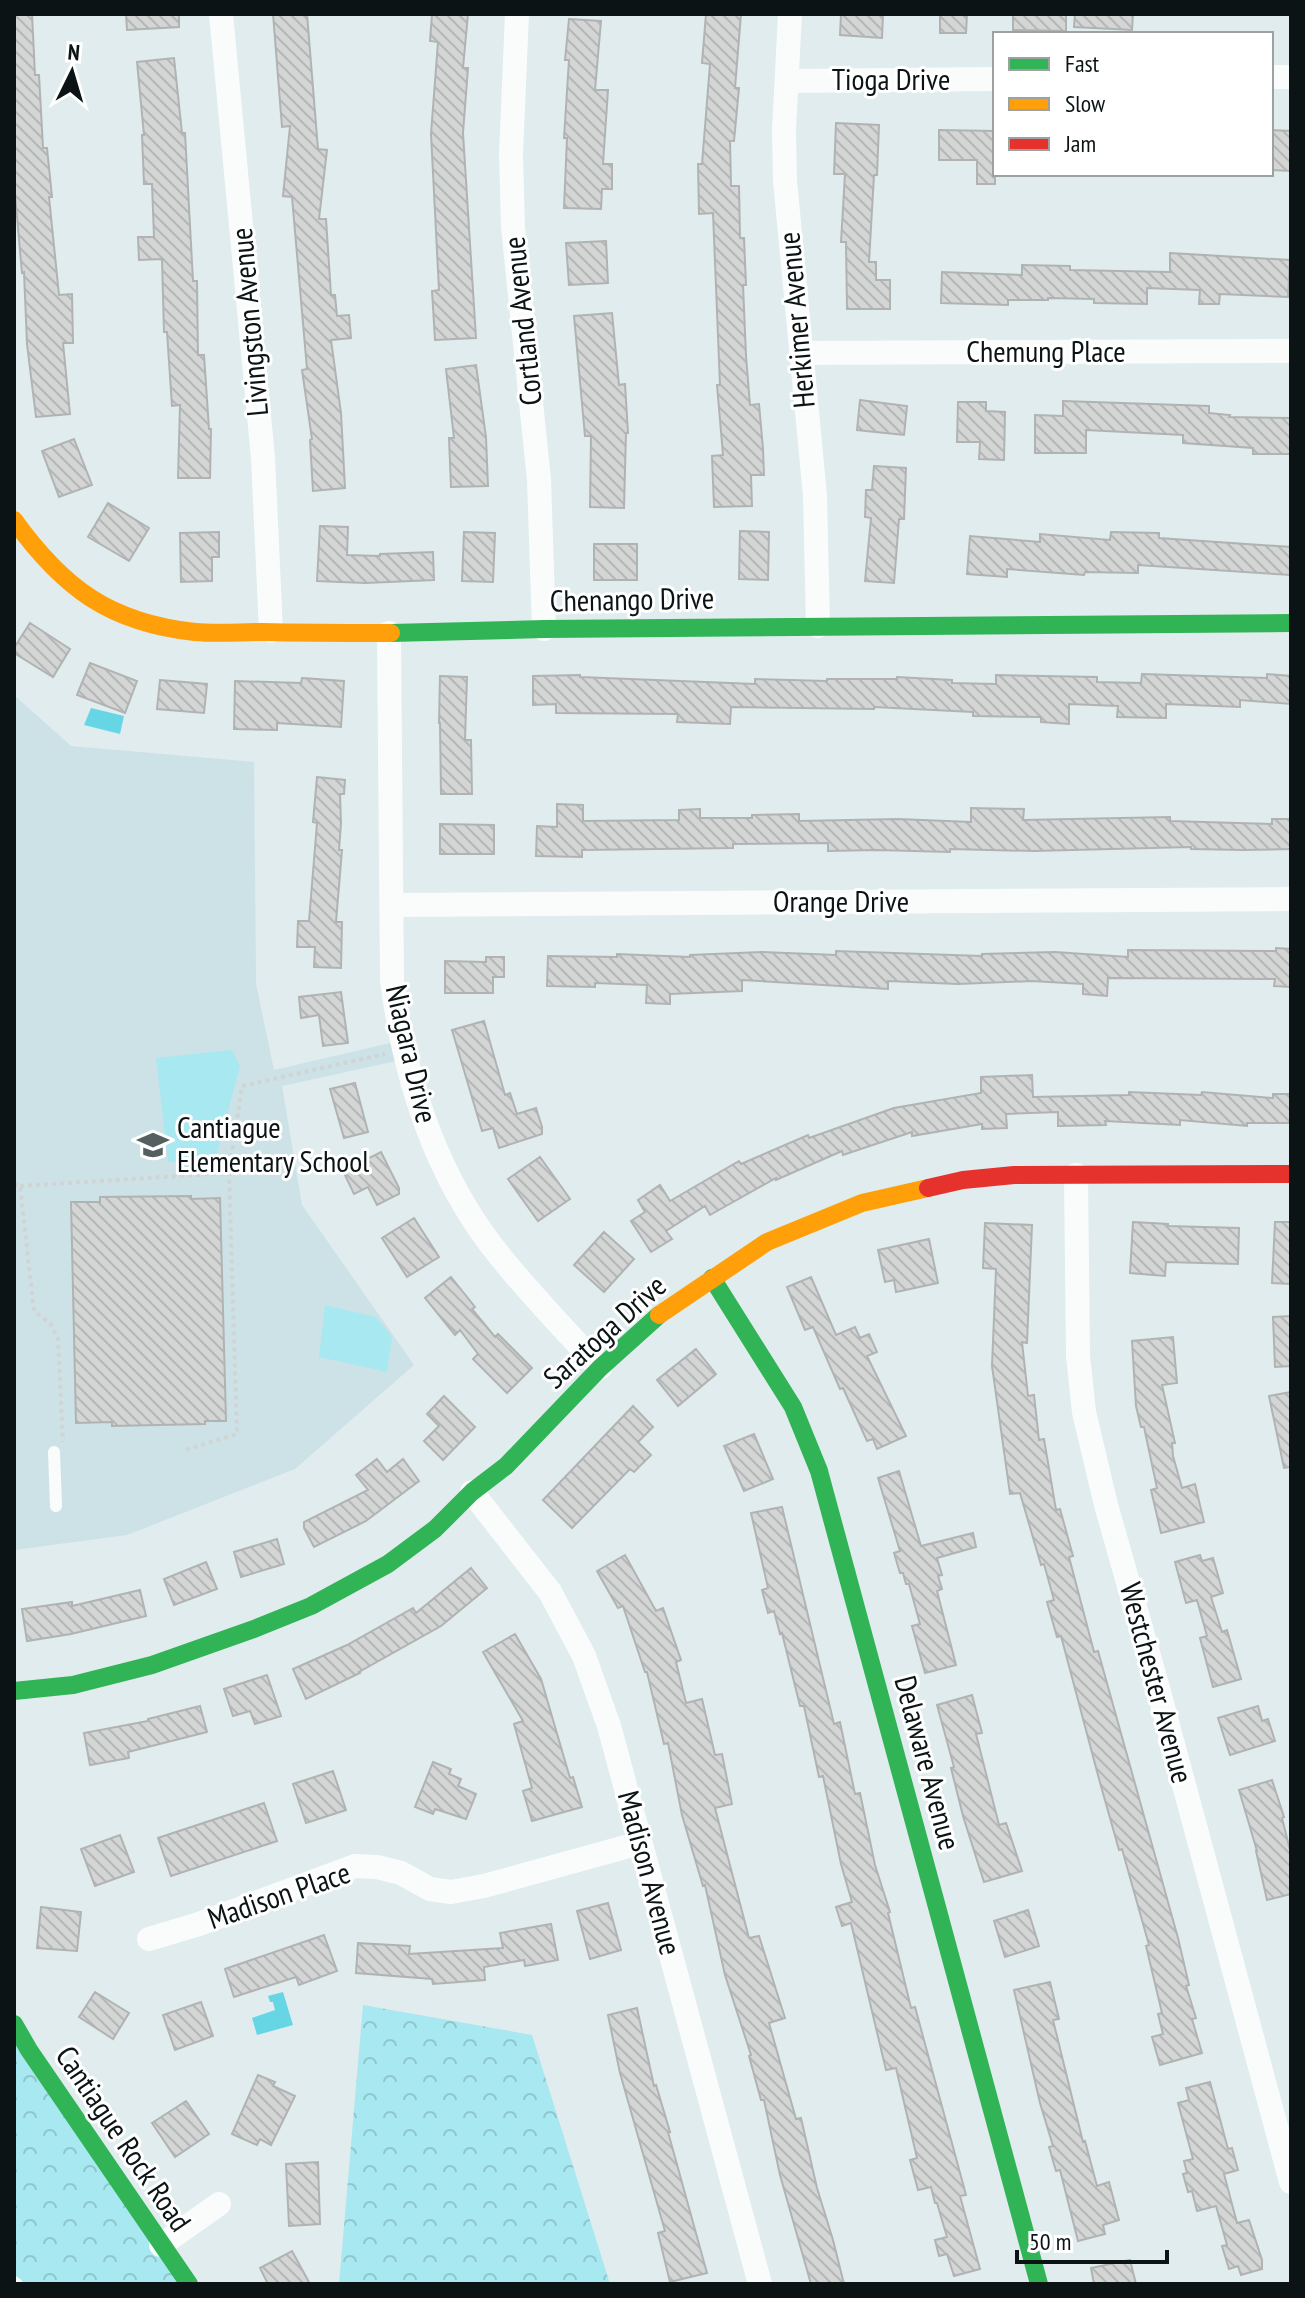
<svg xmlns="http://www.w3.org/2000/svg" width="1305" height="2298" font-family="'PT Sans Narrow',sans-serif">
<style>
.built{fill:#cce2e6}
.forest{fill:url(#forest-crowns)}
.green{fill:#a8e8f1}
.water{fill:#66d6e5}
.building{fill:url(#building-back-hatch);stroke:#b1b3b3;stroke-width:2}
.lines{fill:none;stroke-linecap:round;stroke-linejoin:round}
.path{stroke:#d1d4d5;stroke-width:4;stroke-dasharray:4 4;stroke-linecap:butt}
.lane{stroke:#fafcfc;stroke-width:12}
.street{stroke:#fafcfc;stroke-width:24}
.fast{stroke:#30b455;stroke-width:18}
.slow{stroke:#ff9f0a;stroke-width:18}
.jam{stroke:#e5322d;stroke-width:18}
.labels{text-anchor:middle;stroke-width:6;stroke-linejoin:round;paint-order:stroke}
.street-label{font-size:30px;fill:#0b1314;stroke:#fff}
.poi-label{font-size:30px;fill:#0b1314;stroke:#fff;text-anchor:start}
</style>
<defs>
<pattern id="forest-crowns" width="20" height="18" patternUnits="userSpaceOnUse" patternTransform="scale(2)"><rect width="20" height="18" fill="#a8e8f1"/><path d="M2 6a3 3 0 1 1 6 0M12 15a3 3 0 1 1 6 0" fill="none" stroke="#8fc6ce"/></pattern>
<pattern id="building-back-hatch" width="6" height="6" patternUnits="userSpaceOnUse" patternTransform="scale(2)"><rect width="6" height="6" fill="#d4d6d5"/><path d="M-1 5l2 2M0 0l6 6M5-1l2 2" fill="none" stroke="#b5b7b6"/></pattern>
</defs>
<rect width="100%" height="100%" fill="#e0ecee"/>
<path class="built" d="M14,695L71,746L254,762L256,984L274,1070L395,1042L401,1060L282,1086L302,1205L414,1365L295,1469L127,1535L14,1550Z"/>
<path class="forest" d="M363,2005L532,2035L610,2284H339Z
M14,2021L189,2284H17L14,2282Z"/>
<path class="green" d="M232,1050L240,1066L214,1164L168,1162L156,1058Z
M325,1305L376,1317L392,1337L387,1372L319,1357Z"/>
<path class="water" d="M91,708L124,716L120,734L84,725Z
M283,1992L293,2025L257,2035L252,2018L275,2010L273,2002H270L268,1996Z"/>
<path class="building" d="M14,14H32L35,75H39L43,148H47L52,197H49L59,295L72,294L73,343H63L70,414L36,417L27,344L24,272L22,273L14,183Z
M126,14H179V27L127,30Z
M273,14H307L318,149L327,150L319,219H326L331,295H335L337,316L349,315L351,338L331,340L341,413L345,488L313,491L310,440L312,439L302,370L307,369L292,197L283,196L290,126L282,127Z
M432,14H468L463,68H468L463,133L476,338L435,340L432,291L439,290L431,134L438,42L430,41Z
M706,14H741L735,88H739L734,141H730L731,186H739L740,238H744L746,285H743L746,356L750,405L759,404L763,449L764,475H751L752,506L714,507L712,456L723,455L717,385H720L713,213L699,214L698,164H702L710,64L702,63Z
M841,14H883L882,38L840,35Z
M940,14H967L966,33H940Z
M1013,14H1066V31L1013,30Z
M1075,14H1133L1132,30L1074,27Z
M569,19L601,21L595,90H608L603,164H612V189H602L601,209L564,208L567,138H564L569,60H565Z
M174,58L182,133H185L193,281H197L198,355H204L209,429H211L210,478H178L180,405L172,406L167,332H164L162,259L139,260L138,237H154L152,184H144L142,135H144L137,62Z
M836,123L879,125L877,175H874L869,262H876V280H890V309H847L846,242H841L845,174H834Z
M939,130L995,131V184H977V160H939Z
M1271,130L1291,131V171L1271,170Z
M606,241L608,283L569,285L566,243Z
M1170,253L1290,260L1288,297L1220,294L1219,304H1199L1200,290L1147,288V304L1094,303V299L1048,298V300H1008V305L941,303L942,272L1022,275V265L1070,266V270L1170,272Z
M612,313L619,385L625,384L628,433H626L624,508L590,507L591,436H585L574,316Z
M476,365L486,437L488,486L451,487L449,438H454L446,369Z
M860,400L907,406L904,435L857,430Z
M1063,401L1209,406V413L1230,415L1229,417L1291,418V454H1253V448L1183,443V435L1086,430V453H1035V415L1063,416Z
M958,402H986V411L1005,412L1004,460L979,459L980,442H957Z
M74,439L92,485L59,497L42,451Z
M874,466L906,468L904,519H899L894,583L865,581L871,518L865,517L866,490H872Z
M108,503L149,528L129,561L88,537Z
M320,526L348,527L347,555L380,556V554L433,552L434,580L365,583L317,581Z
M740,531L769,532L768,580L739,579Z
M219,532V557H212V581L181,582L180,533Z
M464,532L495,533L493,582L462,581Z
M1111,532L1159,533V538L1291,547V575L1138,565V573L1085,572L1084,575L1007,569V577L967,574L970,536L1040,542V534L1110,540Z
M594,544H637V580H594Z
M30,623L70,649L53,677L14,653V648Z
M90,663L137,681L125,713L77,695Z
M1142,674L1267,678V674L1291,676V704L1240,700V707L1166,704V718L1117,717L1118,706L1069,704V724L1041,722V717L973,716V712L874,707V709L731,707L730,724L677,722L678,714L556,713V704L533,705V676L580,675V677L755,684V679L827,681V679H897V677L952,680V683L996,684V675L1097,677V682L1141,683Z
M440,676L467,677L465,740H471L472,794H441L440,723H439Z
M302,678L344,681L341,727L277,723V730L234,729L235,681L301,683Z
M160,680L207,684L204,713L157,709Z
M317,777L345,780L344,794H340L341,823L339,850H342L336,922H342L341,968L314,967L315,947H297L298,921H309L317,823L313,822Z
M557,804L583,805V821L679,820V810L700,809V818H752V815L799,814V821L898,819L971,822V808L1024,809L1023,820L1170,817V821L1272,824V819H1291V849L1243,850L1191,849V847L1033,851L950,849V852L876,850L828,851V843L733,844V848L582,850V857L536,856L537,826L557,827Z
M440,824L494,825V854H440Z
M1276,948L1291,949V987L1274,986L1275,979L1108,978L1107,996L1083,994V984L1032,981L958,984L888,981V989L742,980V991L670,994V1004L646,1003L647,985L595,983V987L547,986L548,956L617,957V954L690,957V955L762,952L836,955V951L982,956V954L1055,952L1128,957V950L1276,951Z
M486,957H504V977H493V993H445V961L486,962Z
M341,992L348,1043L323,1046L319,1015L301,1018L299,997Z
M484,1021L505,1095L510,1093L517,1114L536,1108L542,1127V1134L499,1148L493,1128L482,1131L452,1030Z
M1032,1075L1033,1097L1129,1095V1092L1201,1095L1202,1092L1273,1098V1094H1291V1123H1247V1126L1180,1120V1125L1105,1121L1106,1125L1058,1126V1112L1006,1114L1007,1128L982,1129V1124L912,1136V1132L843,1155L842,1151L776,1180V1178L710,1215L705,1206L666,1231L672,1239L651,1252L631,1221L645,1212L638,1200L660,1185L670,1201L739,1161L741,1164L808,1135L809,1138L894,1108L981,1093V1077Z
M355,1083L368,1132L344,1138L330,1089Z
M381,1152L399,1188V1194L377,1205L368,1187L354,1194L343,1171Z
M540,1157L570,1199L538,1221L508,1179Z
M191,1196V1199L220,1198L226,1421H205V1424L112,1426V1422L76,1423L71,1202H100V1197Z
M414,1218L439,1257L407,1277L382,1238Z
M1133,1222L1168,1224V1226L1239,1228L1238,1264L1166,1262L1165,1276L1130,1273Z
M1275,1222H1291V1284L1272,1283Z
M985,1223L1032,1225L1027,1343L1022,1342L1028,1396L1034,1395L1039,1440L1044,1439L1056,1510L1060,1509L1073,1556L1069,1557L1094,1652L1098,1651L1178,1938L1189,1985L1186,1986L1196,2018L1192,2019L1202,2053L1160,2065L1152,2037L1163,2034L1158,2014L1162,2013L1146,1946L1149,1945L1122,1849L1119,1850L1099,1779L1061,1636L1057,1637L1047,1602L1054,1600L1044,1564L1041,1565L1020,1493L1010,1494L992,1366L996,1269L983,1268Z
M604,1232L634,1259L604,1292L574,1265Z
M929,1239L938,1283L896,1292L894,1280L885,1282L878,1250Z
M451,1277L475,1307L472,1309L495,1337L498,1334L532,1368L507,1393L473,1359L478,1354L460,1330L455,1335L425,1298Z
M811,1277L836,1335L855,1327L860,1338L869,1334L877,1352L867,1356L906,1436L877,1449L873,1439L867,1441L843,1388L840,1389L813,1327L805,1330L787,1287Z
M1291,1316V1366L1275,1367L1273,1317Z
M1173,1337L1177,1383L1162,1385L1175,1443H1172L1173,1456L1182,1488L1195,1484L1204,1522L1161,1533L1151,1490L1157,1488L1144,1427H1141L1136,1406L1132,1341Z
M696,1349L716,1374L678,1406L657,1380Z
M1291,1392V1467L1284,1468L1269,1396Z
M444,1396L475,1427L443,1460L424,1441L439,1426L427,1414Z
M633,1406L653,1427L638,1442L651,1455L634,1472L630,1469L572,1528L543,1500Z
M754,1434L773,1479L744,1491L724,1446Z
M377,1459L387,1472L403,1459L419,1481L366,1521L314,1547L304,1528V1522L368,1490L356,1475Z
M899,1471L921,1546L973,1533L976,1547L937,1558L942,1575L938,1576L942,1589L937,1591L956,1665L925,1673L912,1626L920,1624L909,1584H906L903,1573H900L894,1553L900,1551L878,1478Z
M782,1507L834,1724L840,1722L855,1794L860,1793L875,1865L890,1912L888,1913L911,2008L915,2007L966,2195L960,2196L980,2269L954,2276L947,2254L939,2256L935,2240L947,2237L937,2203H935L931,2187L918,2190L910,2160L917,2158L896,2068L886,2070L851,1923L842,1926L836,1907L852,1902L841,1864L823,1776L819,1777L804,1706H800L782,1633L780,1634L774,1611L768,1613L762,1590L768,1588L751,1513Z
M277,1539L284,1564L241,1577L234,1552Z
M625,1555L656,1611L663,1608L681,1660L676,1662L686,1703L702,1699L715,1755L722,1754L732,1804L715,1808L749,1938L759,1936L785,2018L769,2023L796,2119L801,2118L817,2188L833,2240L844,2284H811L780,2175L764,2100H761L749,2056L751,2055L725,1975L705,1885L703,1886L682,1815L668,1743L664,1744L647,1672H645L623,1606L618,1608L597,1571Z
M1200,1555L1202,1561L1213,1558L1223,1593L1211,1597L1222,1632L1227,1630L1241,1679L1213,1687L1200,1638L1207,1636L1197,1600L1186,1603L1175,1562Z
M206,1562L217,1589L174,1605L164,1579Z
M471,1568L487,1588L441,1626L359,1672L360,1673L306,1699L293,1669L347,1645L413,1608L416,1613Z
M140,1590L146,1616L71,1634L27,1641L22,1609L72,1602V1606Z
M515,1634L541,1679L570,1778L573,1777L582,1807L532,1821L523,1791L532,1788L514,1724L523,1721L483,1652Z
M267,1675L281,1716L255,1724L250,1711L233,1716L224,1689Z
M972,1695L982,1733L976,1734L999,1825L1006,1823L1022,1871L984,1882L963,1816L951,1768L954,1767L937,1705Z
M200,1706L207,1732L128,1752L129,1758L90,1765L84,1733L148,1721V1719Z
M1258,1706L1262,1721L1268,1719L1275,1741L1230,1755L1218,1718Z
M433,1762L451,1769L449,1774L461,1779L458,1786L476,1794L466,1819L435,1809L433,1814L415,1807Z
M333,1771L346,1810L306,1823L293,1784Z
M1272,1780L1284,1817L1282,1818L1291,1854V1894L1267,1900L1256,1851H1257L1239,1790Z
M264,1803L277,1841L171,1876L158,1838Z
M120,1835L134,1872L95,1886L81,1849Z
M608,1903L621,1950L590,1959L577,1911Z
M41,1907L81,1912L77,1951L37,1948Z
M1028,1910L1039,1946L1005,1957L994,1921Z
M551,1924L558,1960L525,1966L524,1960L484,1967L485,1980L433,1984L432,1979L356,1973L358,1943L410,1946L409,1954L503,1948L500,1933Z
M324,1935L337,1971L299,1985L296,1977L234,1997L225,1969Z
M1050,1982L1059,2019L1053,2020L1083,2142L1085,2141L1097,2186L1109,2182L1119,2220L1103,2225L1105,2234L1078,2241L1060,2170L1056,2171L1049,2147L1053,2146L1040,2103L1014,1990Z
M95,1992L129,2013L113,2039L79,2017Z
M201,2002L213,2036L175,2050L163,2015Z
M637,2008L654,2086L656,2085L670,2132H668L707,2273L670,2282L658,2233L665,2231L620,2073L608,2015Z
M258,2075L275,2082L273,2086L295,2096L271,2145L260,2139L257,2145L232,2134Z
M1210,2082L1228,2149L1232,2148L1238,2170L1224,2174L1237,2223L1249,2220L1262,2260V2269L1241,2275L1238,2266L1229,2269L1222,2246L1227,2245L1216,2206L1197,2211L1192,2191L1188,2192L1183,2174L1187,2173L1184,2161L1193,2159L1178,2103L1189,2100L1186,2088Z
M186,2101L209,2134L175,2157L152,2123Z
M318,2162L320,2224L289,2226L286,2164Z
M292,2251L310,2284H268L260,2268Z
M1130,2260L1136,2284H1094L1091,2268Z"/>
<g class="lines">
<path class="path" d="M229,1173L242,1086L385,1054
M14,1184L20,1186L34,1311L50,1323L58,1339L63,1442
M20,1186L229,1173L237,1434L182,1451"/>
<path class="lane" d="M54,1452L56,1506
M14,2282L17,2284"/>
<path class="street" d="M221,14L263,458L271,631
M517,14L511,154L513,227L539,480L544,629
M790,14L784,130L785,181L815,496L818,626
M1271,77H1291
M787,81L995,79
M801,353L1291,351
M389,633L392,981C405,1080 435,1176 499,1255C530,1294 566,1331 600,1368
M392,905L1291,899
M1076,1175L1078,1356L1084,1412L1106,1505L1156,1681L1291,2182
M472,1492L550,1592L584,1656L609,1726L760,2284
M149,1939L199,1924L355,1866L377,1867L401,1873L430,1889L451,1892L484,1886L640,1843
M161,2245L219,2204"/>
<path class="fast" d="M391,633L544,629L1291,623
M712,1278L793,1407L819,1471L1039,2284
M14,1691L73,1685L152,1665L254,1629L311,1606L388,1564L435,1529L472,1492L506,1466L600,1368L659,1315
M14,2024L29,2050L189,2284"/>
<path class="slow" d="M14,520C63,588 110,623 195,632C217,634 240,632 262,632C305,633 348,633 391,633
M659,1315L767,1242L862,1203L928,1188"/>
<path class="jam" d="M928,1188L963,1180L1014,1175L1291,1174"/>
</g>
<defs>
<symbol id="school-bare" viewBox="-9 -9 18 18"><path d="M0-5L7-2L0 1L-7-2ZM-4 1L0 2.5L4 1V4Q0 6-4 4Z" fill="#565f60" stroke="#fff" stroke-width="2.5" paint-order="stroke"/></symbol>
</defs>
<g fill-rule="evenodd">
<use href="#school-bare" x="131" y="1123" width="44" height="44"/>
</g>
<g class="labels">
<g class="street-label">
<text x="891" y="90">Tioga Drive</text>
<text transform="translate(797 320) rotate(-95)" y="10">Herkimer Avenue</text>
<text transform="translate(523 321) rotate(-96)" y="10">Cortland Avenue</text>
<text transform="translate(250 322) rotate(-95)" y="10">Livingston Avenue</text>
<text x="1046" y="362">Chemung Place</text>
<text transform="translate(632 600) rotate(-1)" y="10">Chenango Drive</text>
<text x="841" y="912">Orange Drive</text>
<text transform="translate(411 1054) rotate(77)" y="10">Niagara Drive</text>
<text transform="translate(605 1332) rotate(-42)" y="10">Saratoga Drive</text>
<text transform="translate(1156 1683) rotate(75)" y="10">Westchester Avenue</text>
<text transform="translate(927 1763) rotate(75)" y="10">Delaware Avenue</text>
<text transform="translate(649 1873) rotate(75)" y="10">Madison Avenue</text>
<text transform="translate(279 1896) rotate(-19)" y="10">Madison Place</text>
<text transform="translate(123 2139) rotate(56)" y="10">Cantiague Rock Road</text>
</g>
<g class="poi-label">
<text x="177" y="1138">Cantiague<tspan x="177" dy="34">Elementary School</tspan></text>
</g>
</g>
<rect width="1305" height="2298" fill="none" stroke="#0b1314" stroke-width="32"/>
<rect x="993" y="32" width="280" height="144" fill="#ffffff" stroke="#9da1a1" stroke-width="2"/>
<rect x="1009" y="58" width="40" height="12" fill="#30b455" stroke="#9da1a1" stroke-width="2"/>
<text x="1065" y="72" font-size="24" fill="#0b1314">Fast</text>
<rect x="1009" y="98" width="40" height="12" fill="#ff9f0a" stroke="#9da1a1" stroke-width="2"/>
<text x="1065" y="112" font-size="24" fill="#0b1314">Slow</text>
<rect x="1009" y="138" width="40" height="12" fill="#e5322d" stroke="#9da1a1" stroke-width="2"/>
<text x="1065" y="152" font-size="24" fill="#0b1314">Jam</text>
<g transform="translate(72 72) rotate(5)" stroke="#ffffff" stroke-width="6" paint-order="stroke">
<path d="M0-6L14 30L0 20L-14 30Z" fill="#0b1314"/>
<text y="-12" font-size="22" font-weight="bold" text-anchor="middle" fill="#0b1314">N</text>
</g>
<path d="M1017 2250v12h150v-12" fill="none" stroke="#0b1314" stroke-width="4"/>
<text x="1029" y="2250" font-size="24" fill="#0b1314" stroke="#ffffff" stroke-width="6" paint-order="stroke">50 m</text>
</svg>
